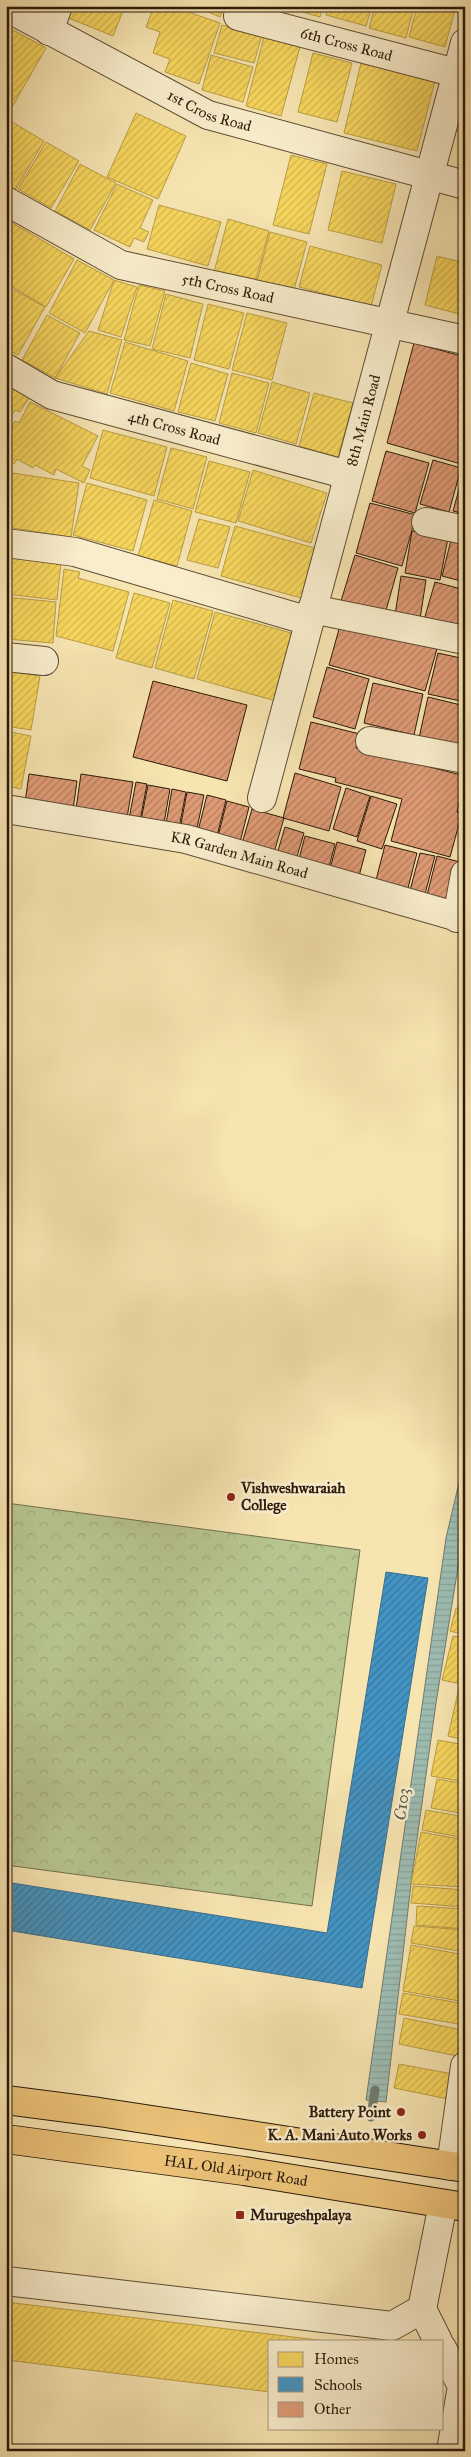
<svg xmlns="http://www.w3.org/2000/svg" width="471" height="2457" font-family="'IM FELL Great Primer',serif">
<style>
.forest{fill:url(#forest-crowns);stroke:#716f4c}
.water{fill:url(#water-rules);stroke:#707b6f}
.homes{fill:url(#homes-hatch);stroke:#b99d43}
.schools{fill:url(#schools-hatch);stroke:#3c6e8b}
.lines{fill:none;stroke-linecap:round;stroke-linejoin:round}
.stream{stroke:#707b6f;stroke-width:9}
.building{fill:url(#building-hatch);stroke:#2b1909}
.minor-casing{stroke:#5e4c33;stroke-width:30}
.primary-casing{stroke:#2b1909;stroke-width:30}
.minor{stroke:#f9edcc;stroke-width:28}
.primary{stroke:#ebc278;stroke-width:28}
.poi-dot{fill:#8f2418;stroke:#f9edcc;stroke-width:2}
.labels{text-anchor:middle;stroke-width:5;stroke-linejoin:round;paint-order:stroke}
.street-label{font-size:15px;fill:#2b1909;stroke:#f9edcc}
.poi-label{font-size:15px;font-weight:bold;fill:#2b1909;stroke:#f9edcc;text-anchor:start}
.water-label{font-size:16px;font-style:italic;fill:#535244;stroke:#f9edcc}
</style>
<defs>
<pattern id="forest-crowns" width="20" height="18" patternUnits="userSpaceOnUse" patternTransform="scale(1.25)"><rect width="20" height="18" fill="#b7c58f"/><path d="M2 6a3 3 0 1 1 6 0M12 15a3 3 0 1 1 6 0" fill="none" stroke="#9ea97a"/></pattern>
<pattern id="water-rules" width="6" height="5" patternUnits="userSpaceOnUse" patternTransform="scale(1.25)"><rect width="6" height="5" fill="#9ebdb3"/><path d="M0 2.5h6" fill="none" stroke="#88a299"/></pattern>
<pattern id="homes-hatch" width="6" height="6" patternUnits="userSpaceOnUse" patternTransform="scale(1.25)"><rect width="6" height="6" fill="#f6d55c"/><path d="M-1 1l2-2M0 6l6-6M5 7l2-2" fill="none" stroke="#d3b64f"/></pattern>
<pattern id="schools-hatch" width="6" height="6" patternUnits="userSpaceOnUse" patternTransform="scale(1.25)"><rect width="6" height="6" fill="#4393c3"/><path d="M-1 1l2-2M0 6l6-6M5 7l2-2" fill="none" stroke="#38779d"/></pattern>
<pattern id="building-hatch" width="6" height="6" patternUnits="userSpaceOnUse" patternTransform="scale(1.25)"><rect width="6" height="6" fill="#df9b76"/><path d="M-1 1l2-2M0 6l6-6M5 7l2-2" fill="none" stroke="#b57e5f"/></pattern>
</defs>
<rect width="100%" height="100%" fill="#f6e4b1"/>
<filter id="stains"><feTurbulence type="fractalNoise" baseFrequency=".004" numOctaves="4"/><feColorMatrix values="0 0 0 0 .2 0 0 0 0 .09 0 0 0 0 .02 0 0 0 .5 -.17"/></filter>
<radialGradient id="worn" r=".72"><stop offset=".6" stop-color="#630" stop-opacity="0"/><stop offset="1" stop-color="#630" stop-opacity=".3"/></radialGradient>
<path class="forest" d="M6,1503L360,1550L312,1906L6,1865Z"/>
<path class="water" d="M465,1457V1524L436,1703L412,1875L386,2102L366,2100L446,1538Z"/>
<path class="homes" d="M70,6H125L113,36L66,17Z
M154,6H171L220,23L199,84L165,72L170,59L153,53L160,32L146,27Z
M194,6H225L220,17Z
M281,6H323L320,17Z
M328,6H372L366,26L326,15Z
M375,6H414L406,38L369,28Z
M417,6H456L445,47L409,37Z
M222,25L262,35L254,63L214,53Z
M6,26L46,48L12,107L6,104Z
M264,37L300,47L281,116L246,106Z
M313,53L352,63L337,122L298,112Z
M211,55L253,67L243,102L202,90Z
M361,63L435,81L417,151L344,133Z
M136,113L186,136L158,199L107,177Z
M9,120L44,141L14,192L6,187V124Z
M46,142L79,161L51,208L18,189Z
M291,155L327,164L309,234L273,225Z
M80,164L116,183L90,230L55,211Z
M342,171L396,184L382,243L328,230Z
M117,184L153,200L140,228L149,232L144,242L134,238L130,247L94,230Z
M159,205L221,222L208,266L147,249Z
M6,219L74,259L46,307L6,283Z
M228,219L269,231L255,283L214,272Z
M270,232L307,242L294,290L257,281Z
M310,246L382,265L371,306L299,287Z
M437,256L465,263V307L463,315L425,305Z
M77,260L114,280L85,333L49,313Z
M114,280L137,287L121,337L98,330Z
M139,285L165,291L150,346L124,340Z
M11,288L45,307L18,355L6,349V297Z
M166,294L203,304L190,358L152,349Z
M208,304L244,313L229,369L194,360Z
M247,313L287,323L272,380L232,370Z
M47,315L80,333L55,378L22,360Z
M89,331L122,340L107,394L55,378Z
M125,342L188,361L174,411L110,393Z
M191,363L228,374L215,421L178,412Z
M232,373L269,383L256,433L219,423Z
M272,382L310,393L296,444L258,433Z
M6,385L29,398L20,412L15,410L6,426Z
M314,393L353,403L338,457L299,446Z
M30,402L98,436L82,466L90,470L84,483L56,469L54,475L35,465L33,468L17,459L14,464L6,460V431L9,433L15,421L19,423Z
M103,430L167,447L154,496L90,478Z
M171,448L207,457L193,509L157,499Z
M209,461L250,472L236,523L195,512Z
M253,470L327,493L311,543L238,521Z
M6,472L79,483L71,537L6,527Z
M87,483L147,500L133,551L73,535Z
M154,500L192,511L177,566L138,556Z
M199,519L230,527L218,568L187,560Z
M235,526L315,548L301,598L221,576Z
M6,558L61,563L57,600L6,594Z
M64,569L80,572L78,578L129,592L113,651L56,636Z
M134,593L170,603L152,668L116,658Z
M6,597L56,602L53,643L6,639Z
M173,600L213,611L194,679L155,668Z
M215,612L295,634L276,701L197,679Z
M6,671L40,676L31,730L6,726Z
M6,731L31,736L21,789L6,786Z
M465,1585V1609L459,1608Z
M456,1608L465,1610V1635L450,1631Z
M453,1636L465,1638V1685L442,1680Z
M459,1688L465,1689V1740L448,1736Z
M438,1740L465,1745V1782L431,1776Z
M437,1779L465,1784V1814L431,1808Z
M426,1810L465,1817V1838L422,1830Z
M421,1832L465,1840V1887L411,1884Z
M413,1886L465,1890V1907L411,1903Z
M417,1906L465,1909V1929L416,1925Z
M414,1926L465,1930V1952L411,1943Z
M411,1945L465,1955V2002L403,1991Z
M403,1993L465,2004L464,2025L399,2014Z
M404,2018L462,2030L457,2056L399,2044Z
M399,2064L453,2074L448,2099L394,2088Z
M6,2302L326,2341H270V2392L6,2360Z"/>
<path class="schools" d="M386,1572L428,1578L362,1988L6,1930V1882L327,1933Z"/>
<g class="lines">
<path class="stream" d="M371,2117L375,2090"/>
</g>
<path class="building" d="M414,343L465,357V452L461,464L387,443Z
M386,451L429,463L415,513L372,501Z
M433,460L461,468L449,512L420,504Z
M464,471H465V514L453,511Z
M370,503L416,515L402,566L356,553Z
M412,531L448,538L440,580L405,573Z
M451,540L465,543V582L442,576Z
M355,555L398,568L385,614L341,601Z
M401,576L426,580L420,619L395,615Z
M435,582L465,590V631L424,620Z
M341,622L437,649L425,691L329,665Z
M438,653L465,659V702L428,694Z
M327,667L369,679L355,729L313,717Z
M153,681L247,705L227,781L133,757Z
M373,683L423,694L414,735L364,723Z
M428,697L465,706V748L419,738Z
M311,722L360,734L356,748L465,776L457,812L462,813L450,857L391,841L402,799L335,782L336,778L299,769Z
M295,773L341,787L329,831L283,818Z
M29,774L77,781L72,817L24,810Z
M81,774L133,782L126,824L75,816Z
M136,782L147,784L139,826L128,824Z
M148,785L170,789L163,829L140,825Z
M346,788L370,796L357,837L333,829Z
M172,789L186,792L178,833L165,830Z
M187,792L204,795L195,838L179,834Z
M207,795L226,800L216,840L197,835Z
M371,796L397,804L382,849L357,841Z
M227,801L249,807L239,846L217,840Z
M252,809L284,818L273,856L241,847Z
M285,827L304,833L296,860L277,854Z
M305,836L335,844L329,867L299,859Z
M337,842L366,850L358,880L329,873Z
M385,845L417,853L407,892L375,884Z
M420,853L435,856L424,898L409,894Z
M437,856L460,862L449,905L426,899Z
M465,937V962L459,960Z"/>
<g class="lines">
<defs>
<g id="minor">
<path id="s1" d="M6,7L208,115L465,185"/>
<path id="s2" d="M238,16L456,73"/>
<path d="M49,31L58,6"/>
<path id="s3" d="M6,201L121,265L465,340"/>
<path id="s4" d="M6,368L52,395L348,475"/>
<path d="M426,522L465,530"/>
<path d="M6,543L75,552L309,621"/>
<path d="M312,609L465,640"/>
<path d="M6,657L44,661"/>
<path d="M370,741L465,759"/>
<path id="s5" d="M262,798L465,43"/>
<path id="s6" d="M6,809L186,839L465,919"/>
<path d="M457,918L465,874"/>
<path d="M451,2166L465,2066"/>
<path d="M6,2281L392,2326L422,2309"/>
<path d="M438,2341L422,2309L443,2204"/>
<path d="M442,2348L462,2386L451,2451"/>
</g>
<g id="primary">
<path d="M6,2100L99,2112L465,2168"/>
<path id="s7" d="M6,2139L244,2171L465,2207"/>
</g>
</defs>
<use href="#minor" class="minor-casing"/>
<use href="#primary" class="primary-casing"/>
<use href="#minor" class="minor"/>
<use href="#primary" class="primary"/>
</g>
<g class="poi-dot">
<circle cx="231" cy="1497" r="5"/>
<circle cx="401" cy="2112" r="5"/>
<circle cx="422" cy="2135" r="5"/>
<rect x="235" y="2210" width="10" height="10" rx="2.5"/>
</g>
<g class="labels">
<g class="street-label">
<text dy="5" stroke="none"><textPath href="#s2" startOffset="112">6th Cross Road</textPath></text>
<text dy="5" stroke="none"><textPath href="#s1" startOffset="229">1st Cross Road</textPath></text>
<text dy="5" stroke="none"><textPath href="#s3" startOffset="241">5th Cross Road</textPath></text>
<text dy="5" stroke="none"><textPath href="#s5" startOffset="391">8th Main Road</textPath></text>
<text dy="5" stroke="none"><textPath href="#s4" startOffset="180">4th Cross Road</textPath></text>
<text dy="5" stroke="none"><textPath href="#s6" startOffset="238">KR Garden Main Road</textPath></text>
<text dy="5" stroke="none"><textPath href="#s7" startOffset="232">HAL Old Airport Road</textPath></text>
</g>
<g class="poi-label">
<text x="241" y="1493">Vishweshwaraiah<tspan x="241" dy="17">College</tspan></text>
<text x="391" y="2117" text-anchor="end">Battery Point</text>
<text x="412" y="2140" text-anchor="end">K. A. Mani Auto Works</text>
<text x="250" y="2220">Murugeshpalaya</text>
</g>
<g class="water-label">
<text transform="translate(401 1804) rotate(-82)" y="6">C103</text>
</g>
</g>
<rect width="471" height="2457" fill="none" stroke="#f6e4b1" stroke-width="25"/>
<rect x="8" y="8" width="456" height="2442" fill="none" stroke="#2b1909" stroke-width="2.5"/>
<rect x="12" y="12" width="446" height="2432" fill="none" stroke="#2b1909"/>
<rect x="268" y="2340" width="175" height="90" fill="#f9edcc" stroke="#a7987e"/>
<rect x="278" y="2352" width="25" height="15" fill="#f6d55c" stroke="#a7987e"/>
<text x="314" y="2364" font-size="15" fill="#2b1909">Homes</text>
<rect x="278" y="2377" width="25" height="15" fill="#4393c3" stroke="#a7987e"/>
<text x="314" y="2390" font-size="15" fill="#2b1909">Schools</text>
<rect x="278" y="2402" width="25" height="15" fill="#df9b76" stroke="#a7987e"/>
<text x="314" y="2414" font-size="15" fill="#2b1909">Other</text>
<rect width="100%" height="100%" filter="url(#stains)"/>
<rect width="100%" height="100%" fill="url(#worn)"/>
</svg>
